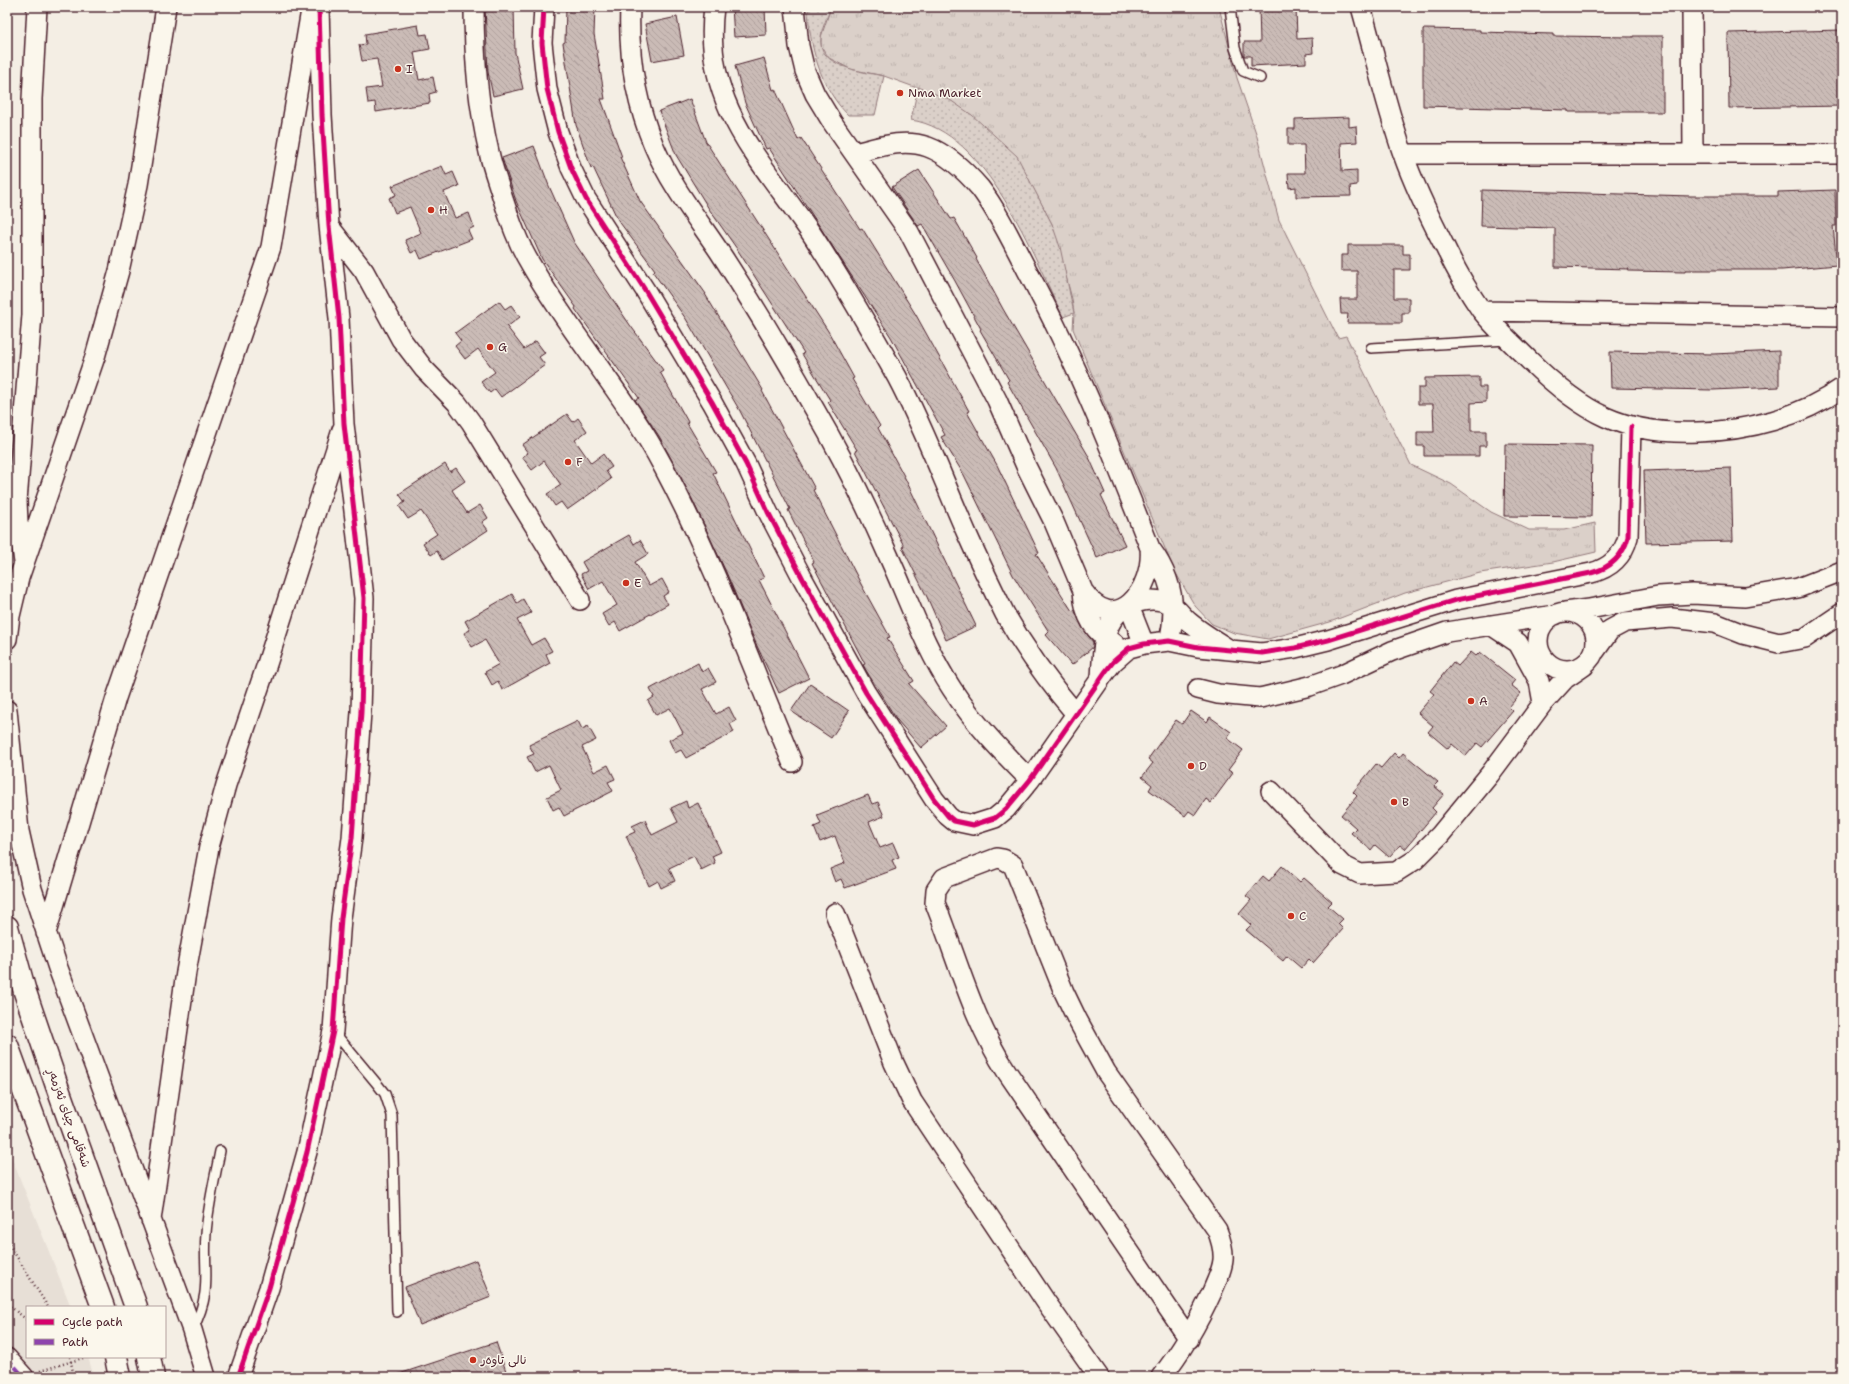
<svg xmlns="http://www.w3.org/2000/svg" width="1849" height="1384" font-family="'Shantell Sans','Playpen Sans Arabic',sans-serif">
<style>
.built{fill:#e7dfd6}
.grass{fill:url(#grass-tufts);stroke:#92787a}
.park{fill:url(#park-dots);stroke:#92787a}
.building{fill:url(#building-back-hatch);stroke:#4a1f2b}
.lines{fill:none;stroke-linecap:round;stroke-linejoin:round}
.lane-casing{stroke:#4a1f2b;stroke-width:12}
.street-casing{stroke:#4a1f2b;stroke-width:22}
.secondary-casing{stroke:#4a1f2b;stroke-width:25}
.path{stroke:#4a1f2b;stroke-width:2.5;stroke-dasharray:1 3;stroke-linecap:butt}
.lane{stroke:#fbf7ec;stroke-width:9}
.street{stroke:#fbf7ec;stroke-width:19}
.secondary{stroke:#fbf7ec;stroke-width:22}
.quiet{stroke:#8e44ad;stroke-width:4;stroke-dasharray:8 4;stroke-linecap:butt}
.cycleway-casing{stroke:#fbf7ec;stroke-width:8}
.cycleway{stroke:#d6006c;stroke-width:5}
.poi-dot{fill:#c8321e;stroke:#fbf7ec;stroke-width:1.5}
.labels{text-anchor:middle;stroke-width:3;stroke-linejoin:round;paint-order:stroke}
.poi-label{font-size:12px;fill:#4a1f2b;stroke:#fbf7ec;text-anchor:start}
.street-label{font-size:12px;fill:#4a1f2b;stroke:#fbf7ec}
</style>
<defs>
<pattern id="grass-tufts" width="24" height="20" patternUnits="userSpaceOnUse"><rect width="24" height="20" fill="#dbd0c9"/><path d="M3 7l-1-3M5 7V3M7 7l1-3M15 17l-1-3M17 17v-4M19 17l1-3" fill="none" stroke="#bdb2ad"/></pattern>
<pattern id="park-dots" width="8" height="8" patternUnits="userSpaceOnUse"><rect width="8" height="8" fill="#dbd0c9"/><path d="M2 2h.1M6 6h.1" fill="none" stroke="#bdb2ad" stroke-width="1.8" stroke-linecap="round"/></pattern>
<pattern id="building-back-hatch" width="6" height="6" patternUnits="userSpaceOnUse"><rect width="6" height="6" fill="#cabbb6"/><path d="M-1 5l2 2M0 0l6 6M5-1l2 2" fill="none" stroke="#afa09d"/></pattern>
</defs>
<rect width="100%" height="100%" fill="#f4eee4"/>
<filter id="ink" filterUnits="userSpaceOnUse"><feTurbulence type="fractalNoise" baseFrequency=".025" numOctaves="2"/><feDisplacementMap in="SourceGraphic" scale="8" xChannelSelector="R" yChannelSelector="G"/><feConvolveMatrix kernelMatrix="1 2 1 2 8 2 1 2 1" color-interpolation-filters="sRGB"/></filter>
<g filter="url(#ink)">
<path class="built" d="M7,1146L71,1307H27V1357H88L94,1377H7Z"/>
<path class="grass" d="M831,7H1219L1237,78L1256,133L1279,220L1338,338L1346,336L1411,465L1451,484L1491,512L1529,530H1564L1595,523L1596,552L1553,562L1480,573L1405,593L1330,622L1268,639L1234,633L1212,624L1195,606L1174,570L1073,329L1074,313L1072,299L1052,224L1017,157L950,100L884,76L850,69L829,58L821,46V37Z"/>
<path class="park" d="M808,7H831C828,16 822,27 821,37C816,67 864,72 884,76L875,115H848C820,87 809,46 808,7Z
M918,87L950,100L972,115L1017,156L1052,224L1060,247L1074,313L1063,317C1033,255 987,131 911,120Z"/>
<path class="building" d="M485,7H514L515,53L523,89L493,96L488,72Z
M566,7H595L594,34L605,99H601L622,157H620L640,201L706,294H705L763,390L762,391L815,489L813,490L863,588L890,637L887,638L914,681L909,684L946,726L921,748L897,720L867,672L863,665L865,664L812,563L814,562L788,510L790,509L740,411L686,319L653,272L655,270L618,220L593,167L591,168L576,125L563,43L565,42Z
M732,7H765L766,35L734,37Z
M1259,7H1296L1297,39L1312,38L1313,53L1306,54V63L1251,66V56H1244V42H1260Z
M677,17L684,55L652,61L645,24Z
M418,25L420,35L427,34L430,49L414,52L419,80L433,77L436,92L429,94L430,103L376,112L375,102L368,103L366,89L382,87L377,59L362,61L359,45L366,44L365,34Z
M1423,29L1480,30V32L1553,34V36L1633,37V36H1663V112H1568V110L1423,106Z
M1842,30V106L1729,108L1728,33Z
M764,58L773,90L775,89L798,140L801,138L860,229L862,228L916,315L969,411L967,412L997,465L1039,553L1036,554L1072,611L1074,609L1075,611L1082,627L1093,642V647L1072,665L1046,635L1049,632L1013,575L964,475L941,437L945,435L891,337L769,148L766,149L745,103L735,66Z
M690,99L706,142L828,331L854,378L852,379L880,426L878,428L904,476L976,626L946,640L927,597L902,547L904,546L855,451L857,450L828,402L830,400L802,354L804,353L737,249L709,209L676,155L659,111Z
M1349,117V127L1356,126L1357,142L1341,143L1342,171L1357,170V185L1350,186L1351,196L1296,197V187L1289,188L1288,173H1305L1304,145H1288V129H1295V119Z
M534,146L549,186L574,242L630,325L663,370L660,372L688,422L687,423L716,472L713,473L764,578L759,580L809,678L779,693L757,646L726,572L692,499L659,436L635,400L639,398L575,309L576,307L542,259L516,201L502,158Z
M442,166L446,175L453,172L459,186L444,192L455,218L469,213L474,227L468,230L472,239L421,259L417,250L411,253L405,240L421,233L410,207L395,213L389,198L396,195L392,186Z
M919,170L951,219L954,218L977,258L976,259L1003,309L1088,455L1105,493L1101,495L1125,545L1097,558L1056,468L1007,382L1009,380L980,330L981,329L955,281L922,224L918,226L892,187Z
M1482,190L1691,196H1778V192L1835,190L1836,226H1833L1837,265L1782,270H1685V272L1628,271L1629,269L1555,267V228L1481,226Z
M1348,245H1403V254H1410V270H1394V298H1409V313H1402V323H1347L1348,314H1341L1340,299H1357V271H1341V255H1348Z
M499,301L505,309L511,305L520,317L507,327L524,349L536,341L545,353L539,357L545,365L501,397L495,389L490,393L481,382L495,372L478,349L465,359L455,346L461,341L455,333Z
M1779,351V387L1713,390L1611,388L1610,352L1713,354Z
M1479,377V387H1486V402L1471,403V431H1486V446H1479V456H1424V446H1417V432H1434L1433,404H1418V388H1425V378Z
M567,414L573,422L578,418L587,431L575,440L591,463L603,454L612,467L606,471L611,479L567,510L561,502L555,506L547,494L561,485L544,461L532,470L522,457L528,453L522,445Z
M1505,444L1592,445L1591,517L1504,516Z
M445,464L450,472L456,468L465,481L452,490L467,513L480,505L488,518L482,522L488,530L442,560L437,551L431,555L423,543L437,534L421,511L408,519L399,506L405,502L399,494Z
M1731,468L1733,541L1646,543L1644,471Z
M629,535L634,544L640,540L648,554L635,562L649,586L662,579L669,592L663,596L668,604L620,631L615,622L609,626L602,614L617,605L603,581L589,589L581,574L587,571L582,562Z
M512,594L517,603L523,599L531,613L517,620L531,645L544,638L552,651L546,654L550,663L502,690L498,681L492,685L485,672L499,664L485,640L472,647L464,633L470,630L465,621Z
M1471,652L1476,656L1480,652L1515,680L1511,685L1521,693L1509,707L1513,711L1482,747L1477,743L1466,756L1452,744L1448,749L1428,732L1433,726L1418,713L1434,694L1430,691L1453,662L1458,666Z
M698,663L702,672L708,668L716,682L702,689L716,714L729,707L736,721L730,724L734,732L686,758L681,750L675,753L669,740L683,733L670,708L656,715L648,701L654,697L650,689Z
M810,684L849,711L831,738L791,711Z
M1191,711L1207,722L1210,717L1231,732L1227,738L1243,750L1228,770L1233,773L1211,803L1206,799L1195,815L1189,811L1185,816L1149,790L1152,785L1142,777L1153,763L1148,759L1176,720L1182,724Z
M578,721L582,729L588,726L596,740L582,747L594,772L608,765L615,779L608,782L613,791L564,816L559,807L553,810L547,797L561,790L549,765L535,772L527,757L534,754L529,745Z
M1394,753L1399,758L1403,753L1438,782L1434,786L1444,794L1432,808L1436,812L1405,849L1400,845L1389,857L1375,845L1371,850L1351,833L1356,828L1341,815L1357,796L1353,792L1376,764L1381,768Z
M868,795L872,804L878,802L884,816L869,822L880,848L893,843L899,857L892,860L896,869L845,888L841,879L835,882L830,869L845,863L835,836L820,842L814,827L821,824L817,815Z
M686,801L688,808L698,803L721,852L712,856L715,863L701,870L694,856L669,868L675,881L661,888L658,881L649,886L626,836L635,832L632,826L645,820L652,835L678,822L671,808Z
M1282,866L1300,882L1304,878L1332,902L1328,906L1343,919L1338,924L1343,929L1313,963L1309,959L1301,968L1287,956L1283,961L1246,930L1251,925L1239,914L1251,900L1246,896L1263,876L1269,881Z
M476,1260L491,1297L420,1325L405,1287Z
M496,1342L508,1377H399V1374Z"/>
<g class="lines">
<defs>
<path id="lane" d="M1230,7L1235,48L1243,71L1260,78
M1371,348L1507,340
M334,1032L378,1085L385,1094L392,1115L397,1312
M193,1329C213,1289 203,1273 206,1233C208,1206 215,1178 220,1151"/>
<path id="street" d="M474,7C474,56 478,105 489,152C492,167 498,182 502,196C510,220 518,244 531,265C571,335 626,396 664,468C714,562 751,664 792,762
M544,7L542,43L547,89L558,132L571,168L586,199L645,290L712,402L746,464L768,512L803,579L866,693L934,799L948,816L954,821L973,825L995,818L1006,809L1030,780L1106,671L1113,662L1129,648L1144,644L1169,641L1198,647L1262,653L1295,648L1328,640L1456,600L1591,573C1611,568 1623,556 1628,537L1631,427
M630,7C628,55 635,101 654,146C670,184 696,217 719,251C753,303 785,357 815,410C843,458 867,507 889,557C909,601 925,648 952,689C974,723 1001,751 1030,780
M714,7C701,105 763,162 813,236C843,282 870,329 897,377C924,428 944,482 967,534C979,561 992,588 1005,614C1026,651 1049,683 1076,714
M795,7L799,46L805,71L815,94L832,122L909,232L997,400L1026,466L1054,522L1083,591C1116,639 1154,589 1150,548C1113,454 1076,361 1028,272C1013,244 999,213 980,188C967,173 947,154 928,147C903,138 879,147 855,153
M1361,7C1375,56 1386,106 1403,154C1414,185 1429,216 1444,245C1455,268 1467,290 1481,310C1495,328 1514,345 1530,361C1583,413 1623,435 1698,432C1748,431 1801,417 1842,388
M1692,7L1693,154
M1403,154H1842
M329,226L364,271L401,339L424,369L457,403L471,422L580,600
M1482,311L1842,317
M1150,548C1171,576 1178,607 1169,641
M24,562L18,522L17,501L32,315V99L37,7
M1083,591C1084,613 1093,632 1114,643
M1129,606L1144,644
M1538 641a29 29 0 1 1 58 0a29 29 0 1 1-58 0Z
M1565,612L1589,609L1658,596L1693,594L1745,597L1798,588L1842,571
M1491,625L1518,643L1539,681L1543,703
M7,639L10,616L19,578L95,357L119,271L138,185L166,7
M1595,651L1610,630L1625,622L1672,618L1715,623L1743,634L1779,643L1805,638L1842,613
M1101,678C1103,648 1102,611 1138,602C1150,599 1161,599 1171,605C1178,609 1183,617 1189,622C1201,632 1214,640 1227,648
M1198,689L1218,694L1260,698L1310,686L1341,675L1392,651L1447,632L1555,615
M7,710L19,831L32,889L58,968L192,1330L206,1377
M1271,791L1342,865L1360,874L1396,872L1415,860L1440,835L1490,774L1543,703L1565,679L1584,666
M835,913L894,1063L912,1101L1046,1302L1099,1377
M46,933L116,698L271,247L311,10
M151,1220L186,972L209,847L226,785L267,664L342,430
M7,1358L24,1377
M238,1377L269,1288L307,1152L333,1031L341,918L352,838L361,712L364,598L344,424L339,318L329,226L322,115L319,7
M1161,1377C1182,1351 1198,1323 1212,1292C1216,1282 1222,1271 1223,1260C1224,1249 1221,1240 1217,1230L1106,1072L1077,1019L1064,992L1013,865L1003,859L997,858L944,878L936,890L935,903C958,961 973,1020 1007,1072L1189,1339"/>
<path id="secondary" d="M7,927L25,992L57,1086L136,1307
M7,1045L103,1307
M116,1357L120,1377
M149,1357L153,1377"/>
</defs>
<use href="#lane" class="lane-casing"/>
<use href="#street" class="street-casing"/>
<use href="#secondary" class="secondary-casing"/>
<path class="path" d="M7,1193V1201
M7,1241L48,1307
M7,1304L27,1320
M70,1357L74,1377
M40,1371L83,1358"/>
<use href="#lane" class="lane"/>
<use href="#street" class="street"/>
<use href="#secondary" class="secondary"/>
<path class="quiet" d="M7,1358L24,1377"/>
<defs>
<path id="cycleway" d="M544,7L542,43L547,89L558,132L571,168L586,199L645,290L712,402L746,464L768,512L803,579L866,693L934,799L948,816L954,821L973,825L995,818L1006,809L1030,780L1106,671L1113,662L1129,648L1144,644L1169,641L1198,647L1262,653L1295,648L1328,640L1456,600L1591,573C1611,568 1623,556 1628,537L1631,427
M238,1377L269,1288L307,1152L333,1031L341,918L352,838L361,712L364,598L344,424L339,318L329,226L322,115L319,7"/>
</defs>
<use href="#cycleway" class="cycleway-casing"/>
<use href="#cycleway" class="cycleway"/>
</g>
</g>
<g class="poi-dot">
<circle cx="398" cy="69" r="4"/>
<circle cx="900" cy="93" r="4"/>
<circle cx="431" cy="210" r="4"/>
<circle cx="490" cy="347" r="4"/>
<circle cx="568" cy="462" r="4"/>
<circle cx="626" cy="583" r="4"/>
<circle cx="1471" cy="701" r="4"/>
<circle cx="1191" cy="766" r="4"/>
<circle cx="1394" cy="802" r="4"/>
<circle cx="1291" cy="916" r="4"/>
<circle cx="473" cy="1360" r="4"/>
</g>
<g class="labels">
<g class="poi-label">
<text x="406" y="73">I</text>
<text x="908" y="97">Nma Market</text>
<text x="439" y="214">H</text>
<text x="498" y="351">G</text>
<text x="576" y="466">F</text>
<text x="634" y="587">E</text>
<text x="1479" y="705">A</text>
<text x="1199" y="770">D</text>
<text x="1402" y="806">B</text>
<text x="1299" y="920">C</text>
<text x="481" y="1364">نالی تاوەر</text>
</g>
<g class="street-label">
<text transform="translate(69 1118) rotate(70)" y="4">شەقامی چیای ئەزمەڕ</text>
</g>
</g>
<rect width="1849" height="1384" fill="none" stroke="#fbf7ec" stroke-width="24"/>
<rect x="12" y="12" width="1825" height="1360" fill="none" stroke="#4a1f2b" stroke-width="1.5" filter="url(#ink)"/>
<rect x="26" y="1306" width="140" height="52" fill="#fbf7ec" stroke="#b4a19f"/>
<rect x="34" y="1319" width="20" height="6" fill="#d6006c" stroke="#b4a19f"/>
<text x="62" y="1326" font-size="12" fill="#4a1f2b">Cycle path</text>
<rect x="34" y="1339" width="20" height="6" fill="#8e44ad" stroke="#b4a19f"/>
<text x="62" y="1346" font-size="12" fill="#4a1f2b">Path</text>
</svg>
